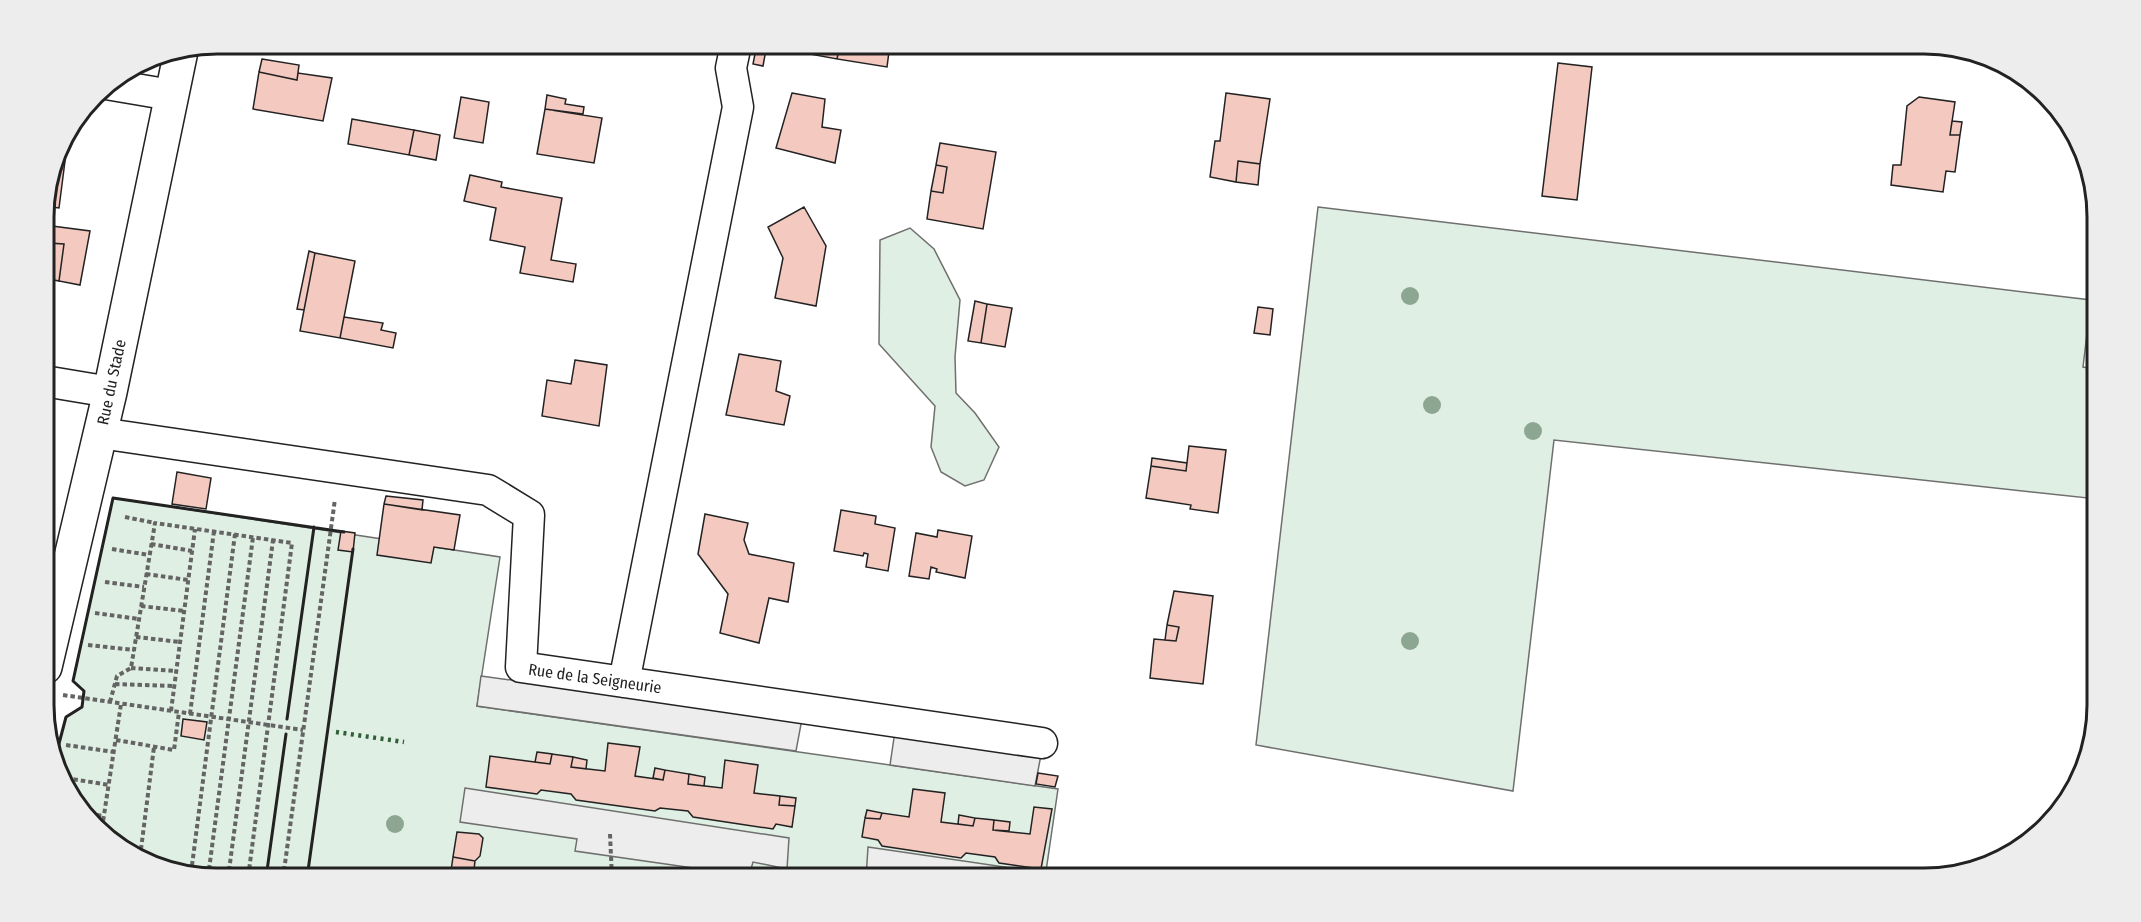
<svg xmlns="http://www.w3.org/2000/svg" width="2141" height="922" font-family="'Fira Sans Condensed',sans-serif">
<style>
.green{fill:#e0efe3;stroke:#6f6f6f;stroke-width:1.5}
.parking{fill:#ededed;stroke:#6f6f6f;stroke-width:1.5}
.building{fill:#f3c9c0;stroke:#222;stroke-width:1.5}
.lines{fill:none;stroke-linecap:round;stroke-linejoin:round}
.street-casing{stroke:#222;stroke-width:33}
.secondary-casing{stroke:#222;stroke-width:36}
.path{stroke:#646464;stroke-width:4;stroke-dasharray:4.5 3;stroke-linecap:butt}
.street{stroke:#fff;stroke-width:30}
.secondary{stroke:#fff;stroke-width:33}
.hedge{stroke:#2f5e38;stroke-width:4.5;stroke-dasharray:3 4.5;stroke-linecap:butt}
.wall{stroke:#222;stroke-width:3}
.tree{fill:#8da692}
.labels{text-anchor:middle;stroke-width:4.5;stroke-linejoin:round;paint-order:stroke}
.street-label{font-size:16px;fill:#222;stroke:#fff}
.rim{fill:none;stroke:#222;stroke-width:3}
</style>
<rect width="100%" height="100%" fill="#fff"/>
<path class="green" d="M1318,207L2091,300L2083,367L2096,369L2097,499L1554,440L1513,791L1256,745Z
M910,228L934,249L960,300L955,357L956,393L975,413L999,447L984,480L965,486L941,472L931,447L935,406L879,344L880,240Z
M113,498L500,557L477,706L1058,789L1045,878H217L151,865L80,811L56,755L66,717L82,707L84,691L73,681Z"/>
<path class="parking" d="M481,676L802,719L796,751L477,706Z
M895,731L1041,755L1035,786L890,765Z
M465,788L789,838L787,869L753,862L749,876L575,851L577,839L460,822Z
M868,847L1046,873L1045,878H866Z"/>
<path class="building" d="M757,44H767L763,66L753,64Z
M783,44H840L837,59L782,49Z
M840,44H890L887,67L837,59Z
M262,59L299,65L297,80L259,72Z
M1558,63L1592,67L1577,200L1542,196Z
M259,72L297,80L298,73L332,78L323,121L253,109Z
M792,93L825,99L822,127L841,130L835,163L776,148Z
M1226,93L1270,99L1260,164L1238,161L1236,182L1210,177L1215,141H1220Z
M547,95L566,99L565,104L584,107L583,114L545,109Z
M461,97L489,102L483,143L454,138Z
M1919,97L1955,102L1950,135H1960L1955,172L1946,171L1943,192L1891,185L1893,165H1901L1907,106Z
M545,109L602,118L594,163L537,154Z
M352,119L414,130L409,155L348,144Z
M1952,121L1962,122L1960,135H1950Z
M414,130L440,135L436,160L409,155Z
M940,143L996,152L983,229L927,219L931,191L943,193L947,167L936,165Z
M56,160L65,161L59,208L44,206Z
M1238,161L1260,164L1258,185L1236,182Z
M936,165L947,167L943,193L931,191Z
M470,175L502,182L501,187L562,198L551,260L576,264L573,282L520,273L525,247L490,240L496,208L464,201Z
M804,207L826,246L816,306L775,298L783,258L768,227Z
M52,226L90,231L80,285L59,281L64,244L49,243Z
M49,243L64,244L59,281L44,278Z
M309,251L315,253L304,310L297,309Z
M315,253L355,261L340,338L300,331Z
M975,301L987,304L981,343L968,341Z
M987,304L1012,308L1005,347L981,343Z
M1258,307L1273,309L1270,335L1254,333Z
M344,317L383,323L381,330L396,333L393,348L340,338Z
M739,354L781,361L776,391L790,396L784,425L726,415Z
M575,360L607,365L599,426L542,416L547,380L571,384Z
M1189,446L1226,450L1218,513L1190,509L1191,505L1146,498L1151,466L1186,471Z
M1152,458L1187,463L1186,471L1151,466Z
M177,472L211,478L206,509L172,504Z
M386,496L423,500L422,510L384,504Z
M384,504L460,515L454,550L434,547L431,563L377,555Z
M841,510L876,516L875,524L895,528L888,571L866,567L868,554L864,553L863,556L834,551Z
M705,514L748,523L744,540L749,554L794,563L788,602L769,598L759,643L720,633L728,594L698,554Z
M938,530L972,536L965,578L936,572L937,569L931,567L929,579L909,576L916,533L937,537Z
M341,531L355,533L353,552L338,550Z
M1174,591L1213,596L1203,684L1150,678L1154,639L1176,641L1179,627L1167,625Z
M1167,625L1179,627L1176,641L1165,640Z
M183,719L207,722L204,740L181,736Z
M608,743L640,747L635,776L663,780L665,770L689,774L688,784L722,788L725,760L758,765L754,793L780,796L779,805L795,806L792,827L776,824L773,829L693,817L688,811L660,808L655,811L576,800L571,794L541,790L537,794L486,787L490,756L550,764L552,754L573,757L571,767L605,771Z
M537,752L552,754L550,764L535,762Z
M573,757L587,760L586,769L571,767Z
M655,768L665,770L663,780L653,778Z
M1038,773L1058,776L1055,787L1036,784Z
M689,774L705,777L704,786L688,784Z
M913,789L945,793L941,822L973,826L975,818L994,820L993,830L1030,834L1034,807L1052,809L1041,869L999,863L995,857L966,853L961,858L882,846L878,840L862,837L865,818L880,819L882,813L909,817Z
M780,796L796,798L795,806L779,805Z
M867,810L882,813L880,819L865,818Z
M959,815L975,818L973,826L958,824Z
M994,820L1010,822L1009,831L993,830Z
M457,832L479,834L483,838L480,856L475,861L453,857Z
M453,857L475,861L473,878H450Z"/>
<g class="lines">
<defs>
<path id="street" d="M106,84L171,95
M44,381L110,392
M100,433L488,490L529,515L521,667L1042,743
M624,682L738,107L731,68L736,44"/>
<path id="secondary" d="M45,667L110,392L181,51"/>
</defs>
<use href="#street" class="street-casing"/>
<use href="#secondary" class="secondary-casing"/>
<path class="path" d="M125,517L155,523
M151,544L192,551
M112,549L149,555
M146,574L188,580
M105,582L144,587
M141,606L184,611
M95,613L139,619
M136,637L180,642
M88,645L134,650
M131,668L176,671
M115,684L174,686
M63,695L303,730
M110,702L117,676L131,668L155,523L292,543L248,878
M171,711L195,529
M190,714L214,531
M116,740L174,750L179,712
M66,745L114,752
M66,778L109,785
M82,813L104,816
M102,828L121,704
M610,834L612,878
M140,857L154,747
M172,870L191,873
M191,873L235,534
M208,877L253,537
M228,878L273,540
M283,878L335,499"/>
<use href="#street" class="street"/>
<use href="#secondary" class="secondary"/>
<path class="hedge" d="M336,732L404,742"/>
<path class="wall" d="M287,719L314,527
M56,755L66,717L82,707L84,691L73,681L113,498L344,532
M266,878L286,734
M307,878L353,549"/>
</g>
<g class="tree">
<circle cx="1410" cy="296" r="9"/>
<circle cx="1432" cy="405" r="9"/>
<circle cx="1533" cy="431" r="9"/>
<circle cx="1410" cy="641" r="9"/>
<circle cx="395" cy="824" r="9"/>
</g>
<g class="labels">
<g class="street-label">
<text transform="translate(111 382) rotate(-78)" y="6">Rue du Stade</text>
<text transform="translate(595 678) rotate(8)" y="6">Rue de la Seigneurie</text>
</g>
</g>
<path d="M0 0H2141V922H0ZM217 54H1924A163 163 0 0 1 2087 217V705A163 163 0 0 1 1924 868H217A163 163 0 0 1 54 705V217A163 163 0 0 1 217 54Z" fill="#ededed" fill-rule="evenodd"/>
<path class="rim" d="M217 54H1924A163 163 0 0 1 2087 217V705A163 163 0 0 1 1924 868H217A163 163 0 0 1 54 705V217A163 163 0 0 1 217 54Z"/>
</svg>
